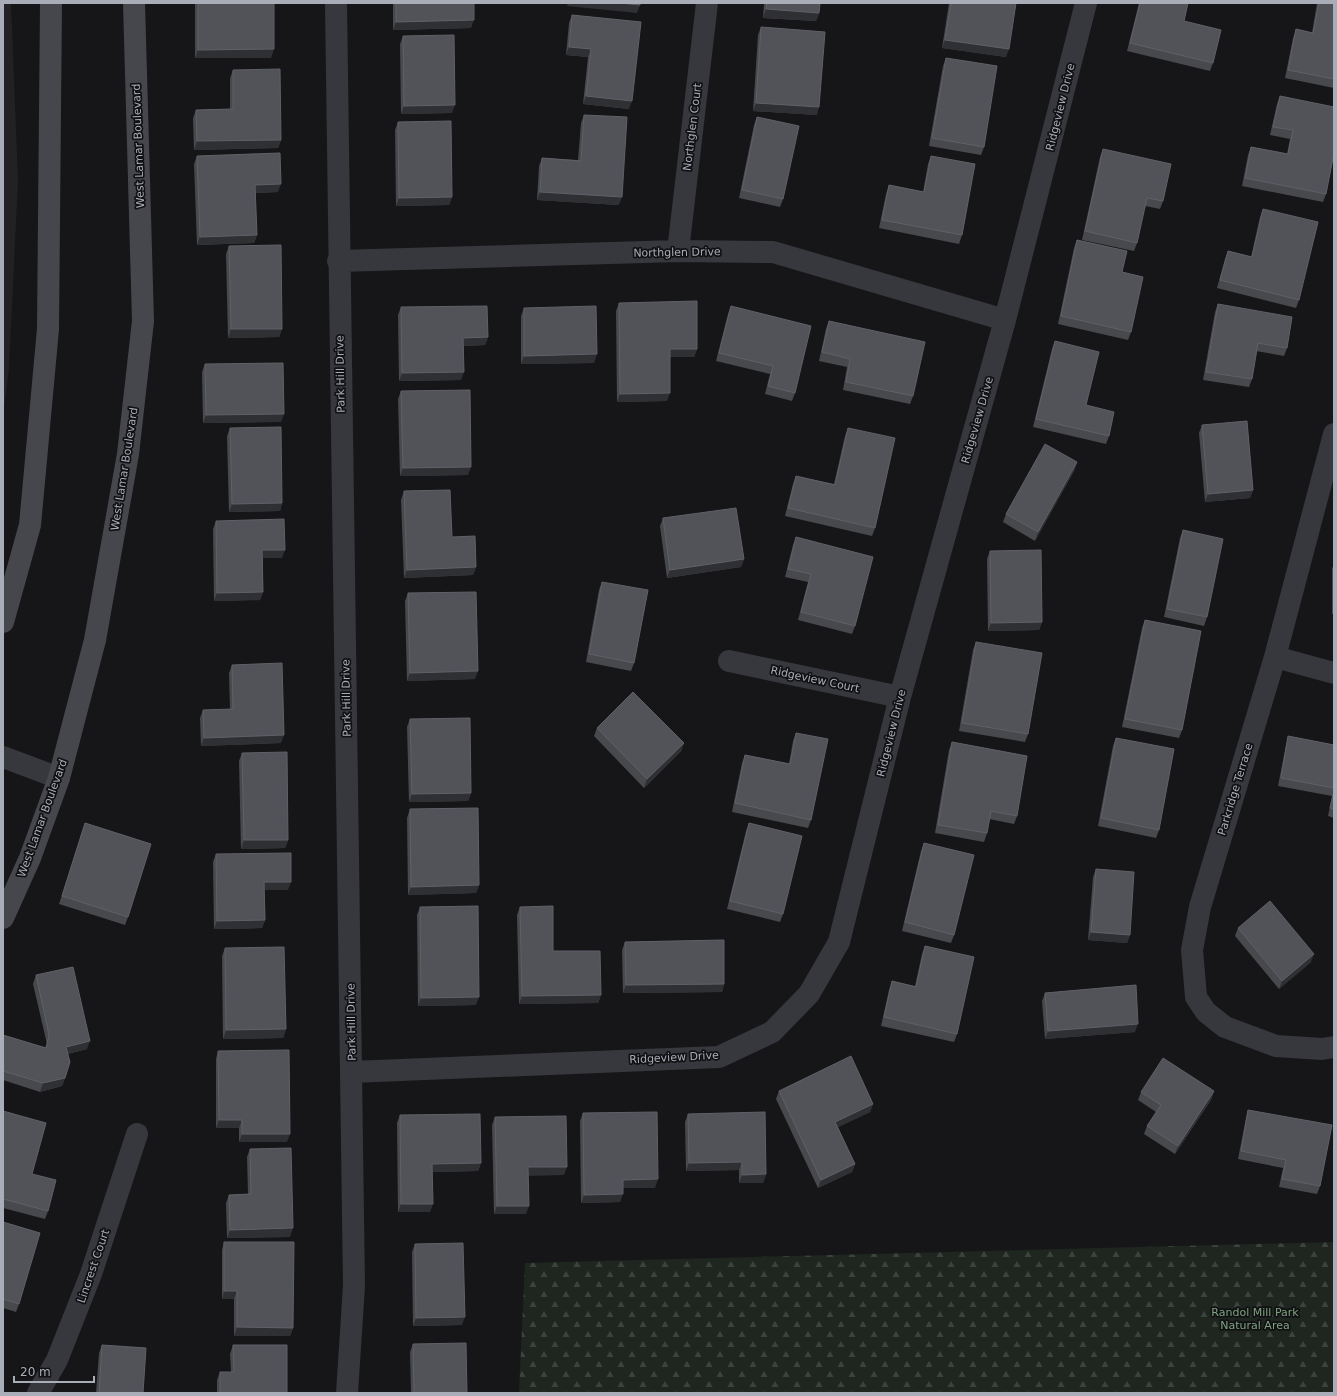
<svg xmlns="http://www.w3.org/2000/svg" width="1337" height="1396" font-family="'DejaVu Sans',sans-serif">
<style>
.built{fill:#222225}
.forest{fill:url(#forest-firs)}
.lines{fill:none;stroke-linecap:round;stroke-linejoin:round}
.minor{stroke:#37383d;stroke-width:22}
.secondary{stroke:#45474d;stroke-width:22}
.wall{fill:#47494d}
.shaded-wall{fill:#2f3033}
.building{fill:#525359;stroke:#5f6168}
.labels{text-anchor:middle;stroke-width:3.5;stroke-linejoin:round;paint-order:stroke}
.street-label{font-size:11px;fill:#a8adb8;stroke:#111113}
.park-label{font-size:11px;fill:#7fa381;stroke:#111113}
</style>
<defs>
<pattern id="forest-firs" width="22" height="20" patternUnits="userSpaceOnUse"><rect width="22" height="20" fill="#1e261f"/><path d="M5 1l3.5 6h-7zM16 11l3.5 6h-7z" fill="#3c433d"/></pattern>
</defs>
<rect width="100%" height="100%" fill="#161618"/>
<path class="built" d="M3,3H11L18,180L9,368L3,418Z"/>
<path class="forest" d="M1334,1242V1393H519L525,1263Z"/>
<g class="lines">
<path class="minor" d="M336,3L354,1286L347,1393
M678,251L707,3
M338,261L678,251L773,252L1005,320
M1334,434L1275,657L1200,907L1192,950L1196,997L1206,1012L1225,1027L1276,1046L1322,1049L1334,1047
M1275,657L1334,673
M729,661L900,697
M3,757L59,778
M352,1072L719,1057L772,1032L809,994L839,942L900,697L1005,320L1086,3
M38,1393L57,1360L91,1274L137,1134"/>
<path class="secondary" d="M3,622L30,525L48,329L51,3
M3,918L30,858L59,778L95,640L128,454L143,321L134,3"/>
</g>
<path class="wall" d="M195,3H274L271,58H195Z
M393,3H474L471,28L393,30Z
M764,3H820L819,13L816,21L763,18Z
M949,3H1016L1006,57L942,48Z
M1139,3H1188L1184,21L1213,63L1210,71L1127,51Z
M1317,3H1334V88L1285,78L1293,38L1296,29L1312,33Z
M572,15L629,109L583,104L588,57L566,55L569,23Z
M761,27L817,115L753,111L758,35Z
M403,36L452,113L401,114L400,44Z
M946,58L984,147L981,155L929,146L943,66Z
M233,70L281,140L278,148L194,150L193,118L196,110L230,109V78Z
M1280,96L1326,194L1323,202L1242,186L1248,155L1251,147L1287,154L1290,139L1270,135L1277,104Z
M584,115L619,205L537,200L539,166L542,158L578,160L581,123Z
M757,117L783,199L780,207L739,198L754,125Z
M398,122L452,197L449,205L396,206L395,130Z
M1103,149L1163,201L1160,209L1145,206L1137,243L1134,251L1082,240L1100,157Z
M197,156L278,192L255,193L257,235L254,243L197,245L194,164Z
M931,156L962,235L959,244L879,228L886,194L889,185L923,192L928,164Z
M1263,209L1299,300L1296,308L1217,288L1225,259L1228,251L1251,257L1260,217Z
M1077,240L1122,272L1131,332L1128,340L1058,324L1074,248Z
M229,246L282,329L279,337L228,338L226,254Z
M619,303L697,349L694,357H670L667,401L617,402L616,311Z
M1218,304L1287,348L1284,356L1256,351L1252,379L1249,387L1203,380L1215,312Z
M731,306L795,393L792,401L765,394L770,374L716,361L728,314Z
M401,307L488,337L485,345L464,346L461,380L399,381L398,315Z
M524,308L594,363L521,364V316Z
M829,321L913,396L910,404L843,390L847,367L819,361L826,329Z
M1055,341L1086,405L1109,436L1106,444L1033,427L1052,349Z
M205,364L281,422L203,423L202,372Z
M401,391L468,475L400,476L398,399Z
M1202,425L1253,490L1250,498L1205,502L1199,433Z
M230,428L282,503L280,511L229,512L227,436Z
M848,428L875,528L872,536L785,516L793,484L796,476L834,484L845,436Z
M1077,462L1074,471L1035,541L1003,522L1006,514Z
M404,491L452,537L476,567L473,575L404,578L401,500Z
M663,518L744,559L741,567L667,578L660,526Z
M216,521L282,558H263V592L260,600L214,601L213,529Z
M1183,530L1207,617L1204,626L1164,617L1180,538Z
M796,537L855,626L852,634L798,620L808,582L785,577L793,545Z
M990,551L1042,622L1039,630L988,631L987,559Z
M1334,563V614H1332V569Z
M602,582L634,663L631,671L586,662L599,590Z
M408,593L475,679L407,681L405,601Z
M1145,620L1182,730L1179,738L1122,727L1142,628Z
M976,642L1028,734L1025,742L959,731L973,650Z
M232,665L281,743L201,746L200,718L203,710L230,709L229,673Z
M410,719L471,793L468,801L409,802L407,727Z
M597,728L684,743L681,751L644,788L594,736Z
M796,733L811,820L808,828L732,812L742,763L745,755L789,764L793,741Z
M1288,736L1334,745V818L1328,816L1332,796L1278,786L1286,745Z
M1116,738L1159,830L1156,838L1098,826L1113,746Z
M952,742L1017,816L1014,824L989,819L987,833L984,842L935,833L949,750Z
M242,753L288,840L285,848L241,849L239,761Z
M410,809L479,885L476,893L408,895L407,818Z
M85,823L128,917L125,925L59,904Z
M749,823L783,914L780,922L727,909L746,831Z
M924,843L954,935L951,943L902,931L921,851Z
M216,854L288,890H264L265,920L262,928L214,929L213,862Z
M1096,869L1130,935L1127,943L1088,940L1093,877Z
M420,907L476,1005L418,1006L417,915Z
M520,907L553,951L601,995L598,1003L519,1004L517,915Z
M1238,928L1311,962L1279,989L1235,936Z
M625,942L724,984L722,992L623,993L622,950Z
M925,946L957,1034L954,1042L881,1026L889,990L892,981L915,986L922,954Z
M225,948L286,1029L283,1038L223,1039L222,956Z
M36,975L87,1049L68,1054L65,1078L62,1086L40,1092L3,1080V1035L45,1048L47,1044L33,984Z
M1045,993L1135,1032L1045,1039L1042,1001Z
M218,1051L287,1142H239V1128H216V1059Z
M779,1091L873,1104L870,1112L838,1127L855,1164L852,1172L818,1188L776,1099Z
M1214,1091L1211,1100L1175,1154L1144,1134L1147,1126L1156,1112L1138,1100L1141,1092Z
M1248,1110L1320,1186L1317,1194L1279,1187L1283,1168L1238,1159L1246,1118Z
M3,1111L32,1174L48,1211L45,1219L3,1208Z
M583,1113L655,1188H623L620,1202L581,1203L580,1121Z
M688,1114L766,1174L763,1183H739V1170L686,1171L685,1122Z
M400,1115L481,1163L478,1171L432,1172L430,1212H398L397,1123Z
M495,1117L564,1175H528L526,1214H494L492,1125Z
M250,1149L290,1237L227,1238L226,1203L229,1195L248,1194L247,1157Z
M3,1222L19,1304L16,1312L3,1308Z
M224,1242L293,1328L290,1336H234V1299H222V1250Z
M415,1244L462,1325L413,1326L412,1252Z
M413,1344L467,1393H411L410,1352Z
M102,1345L143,1393H96L99,1353Z
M233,1345L287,1393H217V1380L220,1372H231L230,1354Z"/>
<path class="shaded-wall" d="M568,3H620L640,5L637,13L567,6Z
M766,9L819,13L816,21L763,18Z
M474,20L471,28L393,30L396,22Z
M945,40L1009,49L1006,57L942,48Z
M569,47L591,49L588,57L566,55Z
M274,49L271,58H195L198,50Z
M586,96L632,101L629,109L583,104Z
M756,103L819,107L817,115L753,111Z
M455,105L452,113L401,114L404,106Z
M281,140L278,148L194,150L197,141Z
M281,184L278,192L252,193L255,185Z
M540,192L622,197L619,205L537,200Z
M452,197L449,205L396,206L399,198Z
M257,235L254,243L197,245L200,237Z
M231,329H282L279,337L228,338Z
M488,337L485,345L460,346L463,338Z
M670,349H697L694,357H667Z
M597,354L594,363L521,364L524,356Z
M464,372L461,380L399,381L402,373Z
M670,393L667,401L617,402L620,394Z
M284,414L281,422L203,423L206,415Z
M1077,462L1074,471L1035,541L1038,532Z
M471,467L468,475L400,476L403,468Z
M1253,490L1250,498L1205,502L1208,494Z
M282,503L280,511L229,512L232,504Z
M262,550H285L282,558H260Z
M744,559L741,567L667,578L670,570Z
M476,567L473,575L404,578L407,570Z
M263,592L260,600L214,601L217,593Z
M1042,622L1039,630L988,631L991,623Z
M478,671L475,679L407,681L410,673Z
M284,735L281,743L201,746L204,738Z
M684,743L681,751L644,788L647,779Z
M471,793L468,801L409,802L412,794Z
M244,840H288L285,848L241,849Z
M264,882H291L288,890H261Z
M479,885L476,893L408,895L411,887Z
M265,920L262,928L214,929L217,921Z
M1091,932L1130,935L1127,943L1088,940Z
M1314,954L1311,962L1279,989L1282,981Z
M724,984L722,992L623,993L626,985Z
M601,995L598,1003L519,1004L522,996Z
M479,997L476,1005L418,1006L421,998Z
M1138,1024L1135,1032L1045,1039L1048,1031Z
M286,1029L283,1038L223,1039L226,1030Z
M90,1041L87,1049L63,1055L66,1047Z
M65,1078L62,1086L40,1092L43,1083Z
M1214,1091L1211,1100L1175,1154L1178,1146Z
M873,1104L870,1112L832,1130L835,1122Z
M219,1120H242L239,1128H216Z
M242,1134H290L287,1142H239Z
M742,1162L739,1170L686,1171L689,1163Z
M481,1163L478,1171L429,1172L432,1164Z
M855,1164L852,1172L818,1188L821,1180Z
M528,1167H567L564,1175L525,1176Z
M766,1174L763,1183H739L742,1175Z
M658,1179L655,1188H620L623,1180Z
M623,1194L620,1202L581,1203L584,1195Z
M401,1204H433L430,1212H398Z
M497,1206H529L526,1214H494Z
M293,1228L290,1237L227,1238L230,1230Z
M224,1291H237L234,1299H222Z
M465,1317L462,1325L413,1326L416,1318Z
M237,1327L293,1328L290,1336H234Z"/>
<path class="building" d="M198,3H274V49L198,50Z
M396,3H474V20L396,22Z
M620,3H640V5Z
M767,3H820L819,13L766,9Z
M951,3H1016L1009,49L945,40Z
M1140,3H1188L1184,21L1221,30L1213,63L1130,43Z
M1319,3H1334V79L1288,70L1296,29L1313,33Z
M572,15L641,22L632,101L586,96L591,49L569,47Z
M761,27L825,32L819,107L756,103Z
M454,35L455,105L404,106L403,36Z
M946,58L997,66L984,147L932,138Z
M280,69L281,140L197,141L196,110L233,109V70Z
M1280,96L1334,107V153L1326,194L1245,178L1251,147L1288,154L1293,130L1273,127Z
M584,115L627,117L622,197L540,192L542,158L581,161Z
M757,117L799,126L783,199L742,190Z
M451,121L452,197L399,198L398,122Z
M1103,149L1171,164L1163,201L1147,198L1137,243L1085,231Z
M280,153L281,184L255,185L257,235L200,237L197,156Z
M931,156L975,164L962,235L882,220L889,185L924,192Z
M1263,209L1318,222L1299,300L1220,280L1228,251L1252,257Z
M1077,240L1127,251L1122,272L1143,277L1131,332L1061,316Z
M281,245L282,329H231L229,246Z
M697,301V349H670V393L620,394L619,303Z
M1218,304L1292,317L1287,348L1258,343L1252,379L1206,372Z
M487,306L488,337L463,338L464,372L402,373L401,307Z
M596,306L597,354L524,356V308Z
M731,306L811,326L795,393L768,386L773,366L719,353Z
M829,321L925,342L913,396L846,382L850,359L822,352Z
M1055,341L1099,352L1086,405L1114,412L1109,436L1036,419Z
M283,363L284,414L206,415L205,364Z
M470,390L471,467L403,468L401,391Z
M1247,421L1253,490L1208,494L1202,425Z
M281,427L282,503L232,504L230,428Z
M848,428L895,438L875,528L788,508L796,476L835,485Z
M1045,444L1077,462L1038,532L1006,514Z
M450,490L452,537L475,536L476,567L407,570L404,491Z
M736,508L744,559L670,570L663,518Z
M284,519L285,550H262L263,592L217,593L216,521Z
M1183,530L1223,539L1207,617L1167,609Z
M796,537L873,557L855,626L801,612L811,574L788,569Z
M1041,550L1042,622L991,623L990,551Z
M602,582L648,590L634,663L589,654Z
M476,592L478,671L410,673L408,593Z
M1145,620L1201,631L1182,730L1125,719Z
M976,642L1042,653L1028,734L962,723Z
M282,663L284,735L204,738L203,710L233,709L232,665Z
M633,692L684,743L647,779L597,728Z
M470,718L471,793L412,794L410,719Z
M796,733L828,739L811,820L735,803L745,755L790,764Z
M1288,736L1334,745V788L1281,778Z
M1116,738L1174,749L1159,830L1101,818Z
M952,742L1027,756L1017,816L991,811L987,833L938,825Z
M287,752L288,840H244L242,753Z
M1334,791V809L1330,808Z
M478,808L479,885L411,887L410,809Z
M85,823L151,844L128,917L62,896Z
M749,823L802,836L783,914L730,901Z
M924,843L974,855L954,935L905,922Z
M291,853V882H264L265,920L217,921L216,854Z
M1096,869L1134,872L1130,935L1091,932Z
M1270,901L1314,954L1282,981L1238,928Z
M478,906L479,997L421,998L420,907Z
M553,906V951H600L601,995L522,996L520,907Z
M724,940V984L626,985L625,942Z
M925,946L974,957L957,1034L884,1017L892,981L916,987Z
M284,947L286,1029L226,1030L225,948Z
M73,967L90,1041L66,1047L70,1062L65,1078L43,1083L3,1071V1035L46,1048L49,1035L36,975Z
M1136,985L1138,1024L1048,1031L1045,993Z
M289,1050L290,1134H242V1120H219L218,1051Z
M851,1056L873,1104L835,1122L855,1164L821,1180L779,1091Z
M1163,1058L1214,1091L1178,1146L1147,1126L1161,1105L1141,1092Z
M1248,1110L1332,1125L1320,1186L1282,1179L1286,1160L1241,1151Z
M3,1111L46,1123L32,1174L56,1180L48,1211L3,1199Z
M657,1112L658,1179L623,1180V1194L584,1195L583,1113Z
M765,1112L766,1174L742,1175V1162L689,1163L688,1114Z
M480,1114L481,1163L432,1164L433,1204H401L400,1115Z
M566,1116L567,1167H528L529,1206H497L495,1117Z
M291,1148L293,1228L230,1230L229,1195L251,1194L250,1149Z
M3,1222L40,1233L19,1304L3,1299Z
M224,1242H294L293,1328L237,1327V1291H224Z
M463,1243L465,1317L416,1318L415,1244Z
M466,1343L467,1393H414L413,1344Z
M102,1345L146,1348L143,1393H99Z
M233,1345H287V1393H220V1372H234Z"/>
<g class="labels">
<g class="street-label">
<text transform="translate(1060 107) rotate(-76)" y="4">Ridgeview Drive</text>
<text transform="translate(692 127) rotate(-83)" y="4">Northglen Court</text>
<text transform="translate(138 146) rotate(-92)" y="4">West Lamar Boulevard</text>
<text transform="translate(677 252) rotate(-1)" y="4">Northglen Drive</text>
<text transform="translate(340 374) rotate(-91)" y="4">Park Hill Drive</text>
<text transform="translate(977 420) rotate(-74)" y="4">Ridgeview Drive</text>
<text transform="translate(124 469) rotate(-81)" y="4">West Lamar Boulevard</text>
<text transform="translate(815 679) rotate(12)" y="4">Ridgeview Court</text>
<text transform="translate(346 698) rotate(-91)" y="4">Park Hill Drive</text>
<text transform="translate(891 733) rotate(-76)" y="4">Ridgeview Drive</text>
<text transform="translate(1235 789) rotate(-73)" y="4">Parkridge Terrace</text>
<text transform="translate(42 818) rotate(-70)" y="4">West Lamar Boulevard</text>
<text transform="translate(351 1022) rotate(-91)" y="4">Park Hill Drive</text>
<text transform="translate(674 1057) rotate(-3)" y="4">Ridgeview Drive</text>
<text transform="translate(93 1266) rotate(-71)" y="4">Lincrest Court</text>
</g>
<g class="park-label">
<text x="1255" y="1316">Randol Mill Park<tspan x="1255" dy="13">Natural Area</tspan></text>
</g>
</g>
<rect width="1337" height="1396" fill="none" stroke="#a8adb8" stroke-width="8"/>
<path d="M14 1376v6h80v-6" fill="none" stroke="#a8adb8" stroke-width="2"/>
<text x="20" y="1376" font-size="12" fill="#a8adb8" stroke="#111113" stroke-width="3" paint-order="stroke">20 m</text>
</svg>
